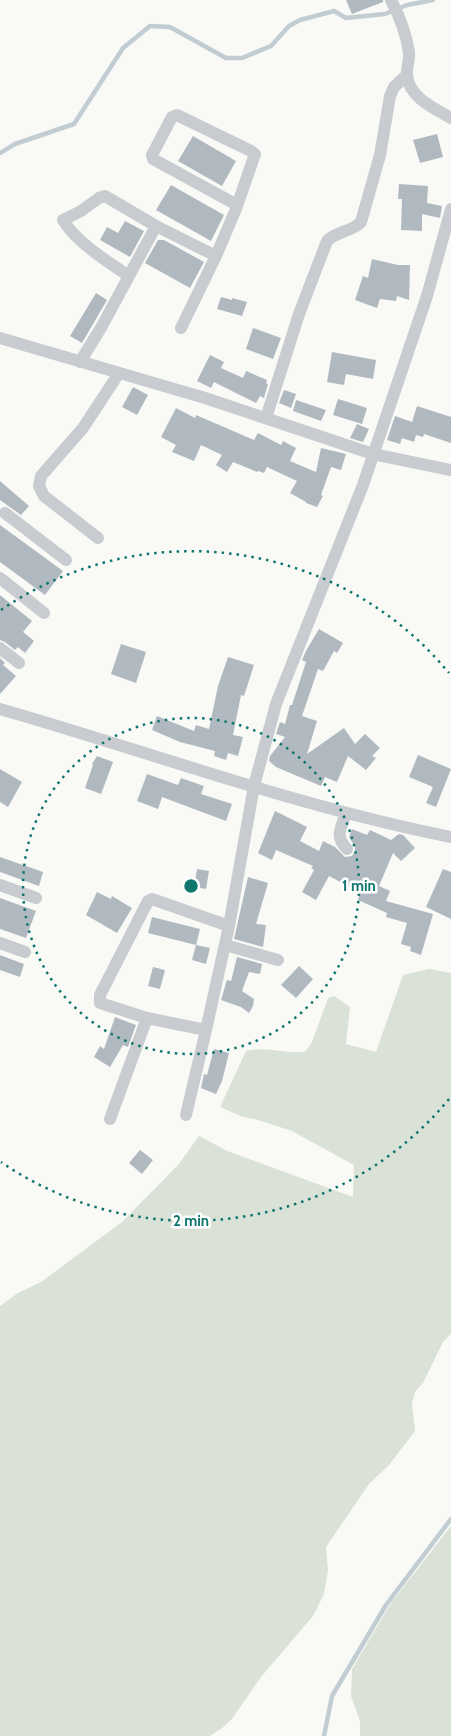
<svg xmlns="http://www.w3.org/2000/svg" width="451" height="1736" font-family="Cabin,sans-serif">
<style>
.green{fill:#dae1d6}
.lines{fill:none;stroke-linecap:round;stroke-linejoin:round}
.stream{stroke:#c1cdd2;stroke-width:4.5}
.building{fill:#b1b9c0}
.street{stroke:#c8ccd0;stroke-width:12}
.ring{fill:none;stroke:#0f766e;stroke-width:2.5;stroke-dasharray:2.5 5}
.centre{fill:#0f766e;stroke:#fff;stroke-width:2.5}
.ring-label{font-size:15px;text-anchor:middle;font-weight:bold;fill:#0f766e;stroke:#fff;stroke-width:5;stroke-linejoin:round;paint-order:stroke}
</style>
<rect width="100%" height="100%" fill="#f9f9f6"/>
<path class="green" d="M429,969L451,973V1334L443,1342L423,1383L415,1392L412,1404L415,1431L389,1465L369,1484L326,1547L328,1570L324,1594L313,1616L261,1677L232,1719L222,1728L210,1736H0V1306L18,1293L41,1282L122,1222L179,1164L199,1136L227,1151L353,1197L354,1165L292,1131L255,1119L243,1117L220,1107L246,1051C267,1046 283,1054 305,1052L312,1042L328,998L334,996L350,1007L346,1044L376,1052L403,975Z
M451,1526V1736H360V1721L351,1696L352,1669L391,1603Z"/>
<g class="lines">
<path class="stream" d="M0,153L15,144L74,124L123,48L150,26L170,27L226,58H242L271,46L289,26L300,20L334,11L346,18L385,14L407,5L433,0
M324,1736L332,1696L386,1605L451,1519"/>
</g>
<path class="building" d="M346,0H383V2L352,14Z
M437,134L443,157L420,163L413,140Z
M193,136L236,161L222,186L178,161Z
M399,184L428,186L427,203L442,206L440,218L422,214V231L401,230L402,199H398Z
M171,185L224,215L211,241L156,210Z
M125,221L144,231L130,257L100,240L107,227L118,233Z
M158,240H164L204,262L190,288L145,263Z
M372,259L398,265H410L409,300L397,296L396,301L380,299L377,308L355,300L363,276L368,278Z
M96,293L107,300L82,343L70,336Z
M221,297L232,300V298L247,302L242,316L217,309Z
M253,328L281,338L273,359L246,349Z
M332,352L376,360L373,379L346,374L344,385L327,382Z
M210,355L224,362L221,368L243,378L246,371L267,380L266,383L268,384L264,398L260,396L256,403L214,382L211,388L197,381Z
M133,387L148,395L137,415L122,407Z
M284,390L296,394L291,408L279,403Z
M338,399L367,408L362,424L333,415Z
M296,400L326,410L321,421L293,411Z
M417,406L451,417V443L424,434L423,437L416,435L414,442L402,438L400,444L387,440L395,416L412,422Z
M176,408L195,418L196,415L254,440L258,433L281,445L283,441L296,448L290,461L316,472L321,448L346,454L341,470L331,467L321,495L323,496L317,507L306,503V502L290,493L297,481L267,467L264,473L258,471L257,472L233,462L227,472L216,465L222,455L201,445L194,461L172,452L176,445L161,437Z
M357,424L369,429L363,442L350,438Z
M0,481L29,506L21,515L0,500Z
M0,525L63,571L45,595L0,562Z
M0,595L32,621L23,632L34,641L25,653L18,647L15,650L5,642L0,640Z
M319,629L343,643L337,653L334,651L323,671L318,669L302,716L317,721L307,754L344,728L355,744L365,734L380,748L372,756L376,758L366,770L348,756L337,782L325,777L321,786L276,767L269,761L270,756L285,737L276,734L280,722L285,724L290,705H292L306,662L302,660L307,649Z
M121,644L146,652L136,683L111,674Z
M228,657L254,665L244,696L241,695L233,735L243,737L238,756L228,753L226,760L214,756L215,751L180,742L152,730L157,716L194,731L196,725L209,729L218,686Z
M0,658L5,663L3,665L16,676L0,694Z
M418,755L451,769L436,807L426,803L433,787L409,777Z
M97,756L113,762L101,794L85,788L93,765L92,764Z
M0,769L22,782L8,807L0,802Z
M147,774L178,785L181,778L204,786L201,794L232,804L226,821L162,797L158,809L137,801Z
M275,811L307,827L300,841L319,851L323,841L335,847L345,857L352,856L355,851V847L349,837L352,829L367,835L370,830L391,840L399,834L403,835L415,848L401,861L393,853L379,886L390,891L386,901L433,914L421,955L410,951L411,947L401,944L407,923L386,917L387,913L358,900L360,893L363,894L329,876L316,900L302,892L314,870L311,868L313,866L276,850L272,860L258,853Z
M0,857L43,872L39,886L0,872Z
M197,869L209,871L206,889L194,887Z
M443,869L451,872V919L426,907Z
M248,877L268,883L256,924L266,925L263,947L234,939Z
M97,892L111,899L112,896L132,908L117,933L86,915Z
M0,898L36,911L26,938L0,929Z
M152,917L200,929L196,945L148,933Z
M196,945L210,948L206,964L192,960Z
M0,955L24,964L20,977L0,970Z
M237,957L262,964L260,974L249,972L242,991L254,999L253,1006L249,1013L241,1007L221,1000L227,980L231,981Z
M299,966L313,979L296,998L281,985Z
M153,967L165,970L160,989L148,986Z
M115,1017L136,1025L128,1047L123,1045L110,1067L94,1057L100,1046L104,1049Z
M214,1049L229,1053L222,1081L216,1094L201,1088L204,1074L207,1075Z
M140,1150L153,1160L142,1174L129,1163Z"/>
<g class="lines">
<path class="street" d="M391,0C400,17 406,34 409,52C410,60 406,68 407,76C410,98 434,108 451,118
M216,256L236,209L255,154L251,151L177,115L172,117L152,155L153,159L237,205
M129,276C108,262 76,242 63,220L81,211L99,198L105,196L156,226
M0,338L205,398L373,454L451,470
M80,362L102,326L156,226L216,256L181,328
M266,418L299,314L327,241C336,231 352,232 361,222L380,155L390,96L394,87L407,75
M5,513L66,560
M98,538L44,496L39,486L41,476L83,428L119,373
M0,578L44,613
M0,648L19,663
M0,709C150,752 298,807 451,837
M346,813C341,830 334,835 347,849
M0,885L36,898
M229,926L152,899L148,901L100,995V1003L147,1018L206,1030L229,926L254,786L276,704L363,485L427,296L451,209
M0,943L25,952
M225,945L278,960
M186,1115L206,1030
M110,1119L147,1018"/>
</g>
<g class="ring">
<circle cx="191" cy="886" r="168"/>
<path d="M449 1099A335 335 0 0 1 1 1162M1 610A335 335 0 0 1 449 673"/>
</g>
<circle cx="191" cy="886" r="8" class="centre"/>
<g class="ring-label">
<text x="359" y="891">1 min</text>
<text x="191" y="1226">2 min</text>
</g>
</svg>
